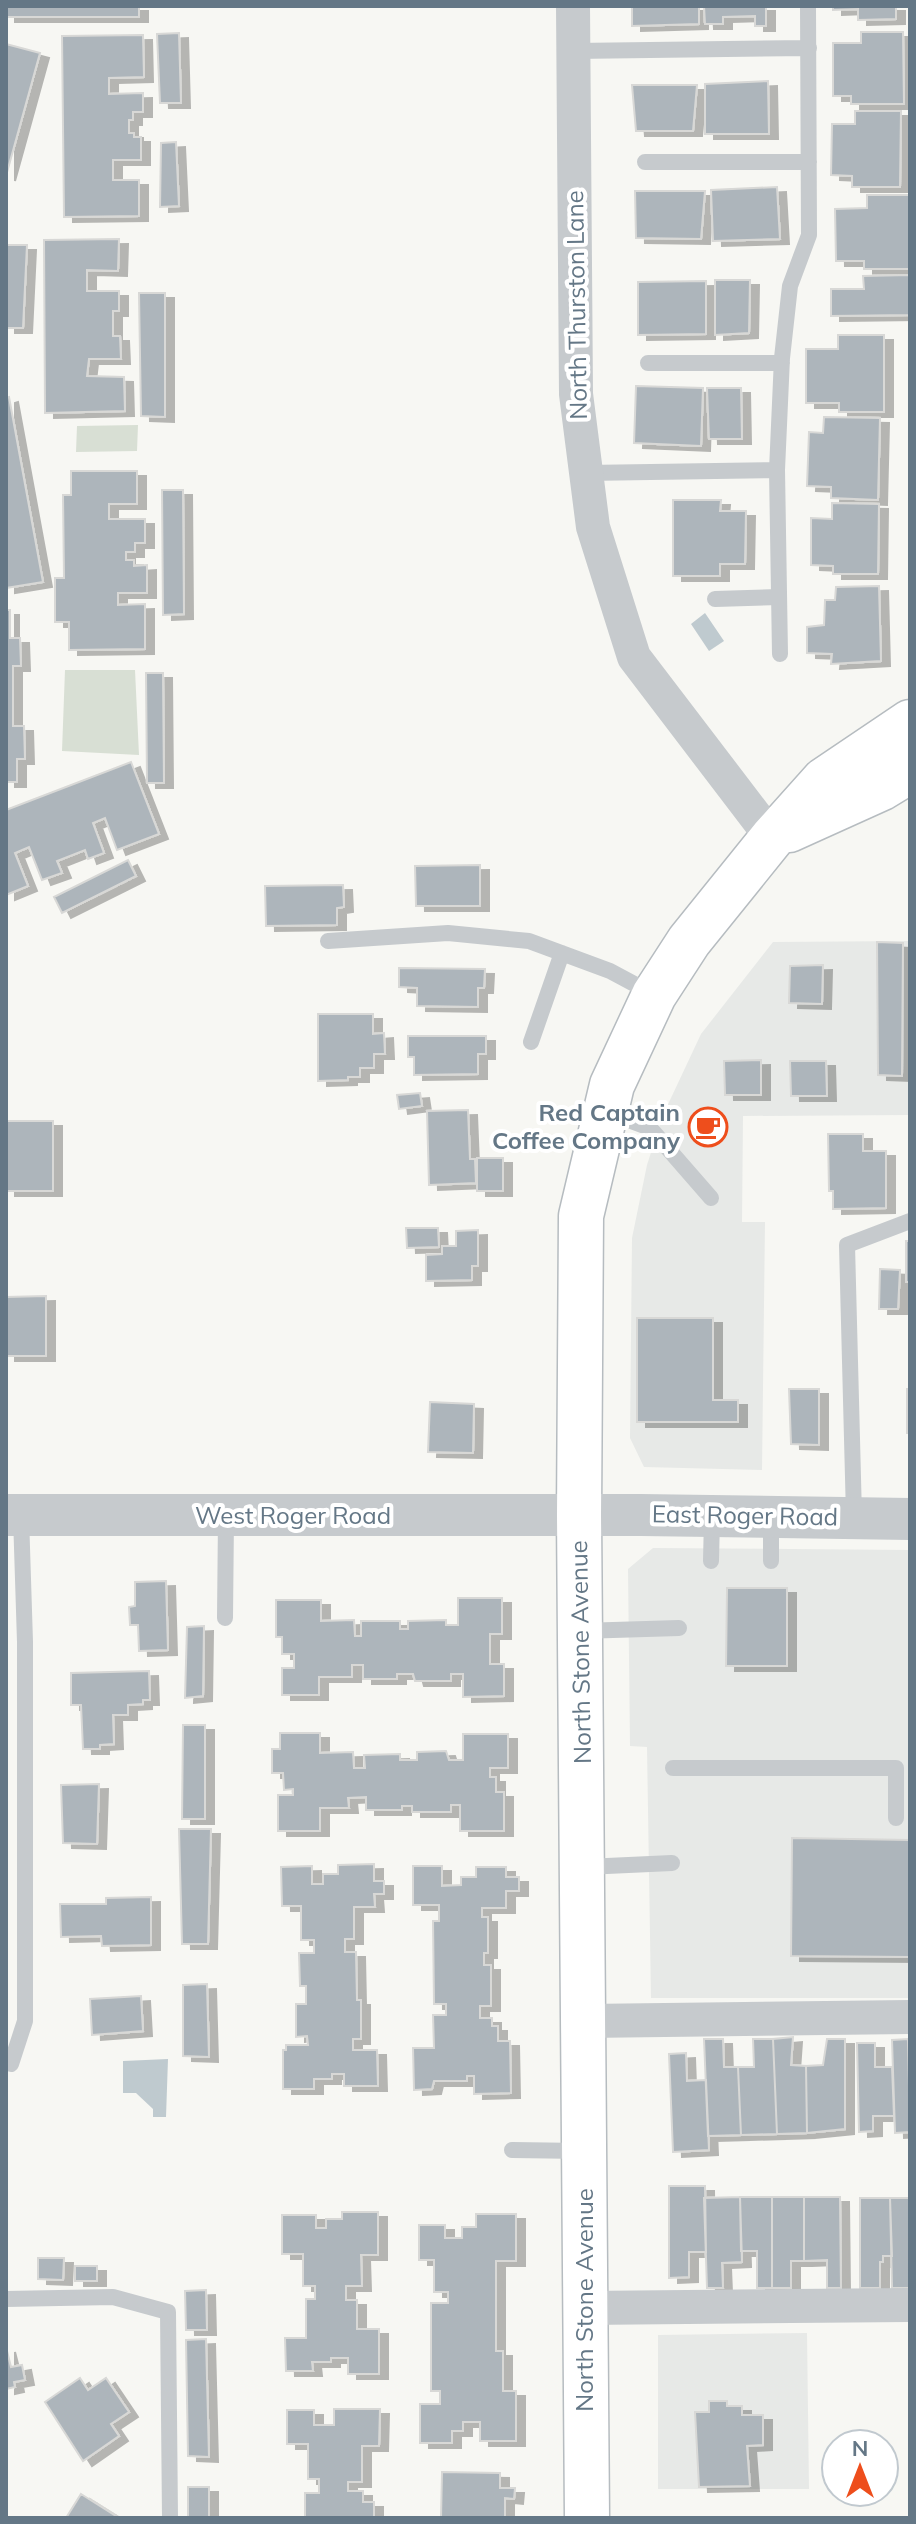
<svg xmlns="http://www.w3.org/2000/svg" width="916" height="2524" font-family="Mulish,sans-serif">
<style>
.built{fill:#e7e9e7}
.green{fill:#d8dfd4}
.water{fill:#bfcacf}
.building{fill:#adb5bb;stroke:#d8d8d6;stroke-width:2;filter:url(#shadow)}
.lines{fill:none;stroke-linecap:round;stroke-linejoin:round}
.secondary-casing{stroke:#b6bcc0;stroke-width:47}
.service{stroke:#c6cacd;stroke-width:16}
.minor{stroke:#c6cacd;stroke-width:34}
.tertiary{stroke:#c6cacd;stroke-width:42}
.secondary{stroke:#fff;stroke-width:44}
.labels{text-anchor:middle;stroke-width:8;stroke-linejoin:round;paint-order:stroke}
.street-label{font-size:24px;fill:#647786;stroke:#fff}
.poi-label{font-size:24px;font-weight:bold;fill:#647786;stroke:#fff;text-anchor:end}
</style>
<defs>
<filter id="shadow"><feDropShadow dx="9" dy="5" stdDeviation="0" flood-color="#0004"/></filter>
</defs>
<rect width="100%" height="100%" fill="#f7f7f3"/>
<path class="built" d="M910,941L909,1115L743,1116L742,1222H765L762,1470L644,1467L630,1438L632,1238L647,1165L663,1115L701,1034L773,942Z
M653,1548L910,1550V1998H651L647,1747L630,1746L628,1569Z
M807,2333L809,2489H658V2335Z"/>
<path class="green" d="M138,425L137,451L76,452L77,426Z
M65,670H135L139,755L62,751Z"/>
<path class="water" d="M705,613L724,641L709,651L691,624Z
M168,2059L166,2117H153V2109L136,2093H123V2061Z"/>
<path class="building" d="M6,6H139V17H6Z
M632,6H699V24L632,26Z
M704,6H766V26H755V16L723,17V24H705Z
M833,6H896V19L858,20V9L833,10Z
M861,32H903L904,104H851V96H833V43H861Z
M179,33L181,103H160L157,34Z
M143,35L144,77L109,78V94L143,93V112H133V120H129V133H134V137H141V160H113V180H139V216L64,217L62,36Z
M6,44L40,53L6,176Z
M768,81L769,134H705V84Z
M632,85H697L693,131H636Z
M855,111H901L900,187H852V176L831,175L832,124H855Z
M176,142L179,206L160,207L161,143Z
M777,187L780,239L713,241L711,190Z
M635,191H705L701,239L636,238Z
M867,195H909L910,269H864V261H836L835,209L867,208Z
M119,239L118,271L87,270V291H119V311H113V336H120L121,359H89L87,376L124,377L125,411L45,413L44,240Z
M6,245H27L23,328H6Z
M910,275V315L831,316V289H864L863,276Z
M715,280H750L749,333L715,335Z
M706,281V334L638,335V282Z
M139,293H165V417L141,416Z
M838,335H884V412H839V403H806V349H838Z
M636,386L703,388L701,446L634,443Z
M707,388H741L742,439H709Z
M9,397L43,582L6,588V398Z
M824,417L880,418L878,500L831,498V487L807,486L809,432L823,433Z
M71,471H137V504H109V519H145V543H135V552H126V560H134V566L147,565V593H118V605L145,604V649L69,650V622H55V578H64L63,495H71Z
M162,490H183L184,614L163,615Z
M673,500H721L720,511H746L745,564H720V576H673Z
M832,503L879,504L878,574H833V566L811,565V518L832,519Z
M879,586L881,661L831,664L832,654L807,653V627L824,625L825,600H835L836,587Z
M6,610H10V638H20L21,666H13V726H24L25,759H17V782H6Z
M146,673H163L164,783H147Z
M131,762L159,834L117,850L105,818L93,823L104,853L88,859L85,850L57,861L62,873L42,880L29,847L15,853L28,886L6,895V810Z
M128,860L136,876L62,913L54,897Z
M480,865V906H416L415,866Z
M343,885L344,907L337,908V925L266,926L265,886Z
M877,942L903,943L902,1076L878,1075Z
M823,965L822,1004L789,1003L790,966Z
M399,968L485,969L484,988H478V1007L417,1006V988L399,987Z
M318,1014H373V1034L384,1033L385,1054H374V1068H360V1077H348V1080L318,1081Z
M408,1036H486V1054H478V1074L414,1075V1057H408Z
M761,1060V1095H725L724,1061Z
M790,1061H826L827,1096H791Z
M420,1093L422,1106L399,1109L397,1095Z
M468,1110L470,1159H475L476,1183L429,1185L427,1111Z
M6,1121H53V1191H6Z
M828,1134H863V1151H886V1208L833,1209V1191H829Z
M477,1158H503V1191H477Z
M406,1228H438L439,1247L407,1248Z
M478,1230V1266H472V1280L426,1281V1255L442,1254V1246H456V1231Z
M906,1241H910V1282H906Z
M880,1269L900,1270L898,1309H879Z
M46,1296V1356H6V1297Z
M637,1318H713V1400H738V1422H637Z
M789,1389H819V1445L791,1444Z
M907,1389H910V1433H907Z
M430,1402L474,1404L473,1453L428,1452Z
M166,1581L168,1650L139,1651L138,1625H130L129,1607L135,1606V1582Z
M727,1588H787V1666H726Z
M458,1598H502V1634H490V1664H504V1696L463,1697V1674H451V1681H415L413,1674H397V1679H363V1665H352V1677H319V1695H282V1668H294V1654H282V1637H276V1600H321V1621L354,1620L355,1636H361V1621H400V1629H408V1621L446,1620V1625H458Z
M204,1626L203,1696L185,1698L187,1627Z
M149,1671L150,1700H143V1704L128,1705V1715H113L114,1744L100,1745V1749H83L81,1705H71V1673Z
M183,1725H205V1819H182Z
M280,1733H320V1753L353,1752L354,1768H365L364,1755L400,1754V1760H417V1752L446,1751L449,1760H463V1734H508V1768H490V1777H496V1792H504V1831H460V1805H451V1812H412V1806H402V1810H366V1797L348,1798L349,1808H320V1831H278V1795H293V1789L284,1790L283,1773H272V1749H280Z
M99,1784L97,1844L63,1843L61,1785Z
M179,1829H211L208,1944H182Z
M792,1838L910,1840V1957L791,1956Z
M374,1864V1881H384V1894H374L375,1907H354V1939H345V1952H356L357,2000H361V2039H353V2050H377L378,2086H344V2074H332V2079H314V2089H283V2050H286V2045H308L307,2036L296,2037V2004H306V1986H300L299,1953H314V1940H301V1906H282L281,1867L312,1866V1884H323V1874H338V1865Z
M413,1866H442V1886L461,1885V1877H476V1867H506V1877H519V1891H506V1908H482V1917H488V1953H484V1965H491V2006H480V2018H492V2026H498V2041H510L511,2093L474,2094V2076H467V2081H434L432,2089L414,2090L413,2048H434L433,2015H446V2004H434L433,1921H439V1905H413Z
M151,1897V1945L102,1946L101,1936L61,1937L60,1904H106V1898Z
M207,1984L209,2057L183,2056V1985Z
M141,1996L143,2031L92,2035L90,1999Z
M793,2037L791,2065L806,2066L807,2133L777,2134L773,2039Z
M704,2039H723L724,2067H738L741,2135L708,2136Z
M753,2039H773L777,2134L741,2135L738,2067H754Z
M827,2039H845V2129L807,2133L806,2066L823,2065Z
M908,2039L910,2132L895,2133L892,2040Z
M857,2043H875V2067H892L894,2116H873V2131L859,2132Z
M686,2053L687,2081L706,2080L709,2150L673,2152L669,2054Z
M669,2186H705L706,2252H689V2277L669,2278Z
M740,2197L742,2262L722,2263L723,2288H707L704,2198Z
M740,2197H772V2288H757V2251H741Z
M772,2197H804V2261H791V2288H772Z
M804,2197H840L841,2288H827V2260L804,2261Z
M860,2198H890L892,2256H883V2262H880V2288H860Z
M890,2198H910L909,2288H892Z
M342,2212H378V2255H361L362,2286H346V2300H357V2329H379V2374H348V2358H331V2362H312L313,2371H286L285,2338H306V2299H315V2286H303V2254H282V2215H316V2228H326V2219H342Z
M476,2214H516V2261H496V2351H503V2391H516V2441H480V2422H463V2431H452V2443H420V2404H440V2391H431V2303H448V2292H434V2260H419V2225H445V2238H462V2227H476Z
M38,2258H64L63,2280L38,2279Z
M75,2266H97V2281H75Z
M206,2290L207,2330H186L185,2291Z
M206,2339L209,2457L188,2456L186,2340Z
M6,2347L11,2367L22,2365L25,2380L14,2382L15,2387L6,2389Z
M80,2378L88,2390L106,2378L129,2412L111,2424L119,2436L83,2461L45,2402Z
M709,2401H727V2406H742V2415H763V2445L747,2446L750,2486L699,2487L695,2412H709Z
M334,2409H380L379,2446H362V2482H348V2491H363V2502H374V2518H305V2493H319V2479H308V2444H287V2410H314V2425H334Z
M442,2472L500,2473V2488H515L514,2499L505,2498V2518H441Z
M188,2487H209V2518H188Z
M81,2494L119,2518H66Z"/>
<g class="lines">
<defs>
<path id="secondary" d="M789,830L882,788L910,771
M587,2518L579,1515L581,1216L612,1085L654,995L689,941L772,838L824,780L910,722"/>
</defs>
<use href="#secondary" class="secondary-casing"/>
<path class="service" d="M574,51L809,48
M645,162H809
M648,363H782
M777,470L780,654
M586,473L777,470L782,358L790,286L809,235L808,6
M715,599L779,597
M328,941L448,933L529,941L610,971L653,994
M531,1042L562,953
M607,1112L650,1128L711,1198
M854,1516L847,1245L910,1221
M771,1518V1561
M711,1561L712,1518
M225,1618L226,1517
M580,1631L679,1628
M673,1768H896V1818
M585,1867L672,1863
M11,2064L25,2021V1642L21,1516
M512,2150L583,2151
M6,2299L113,2297L168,2312L170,2518"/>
<path class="minor" d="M573,6L576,394L593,527L634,657L772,838
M585,2021L910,2017
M584,2308L910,2305"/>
<path class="tertiary" d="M6,1515H641L910,1519"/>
<use href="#secondary" class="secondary"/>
</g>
<defs>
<symbol id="cafe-ring" viewBox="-11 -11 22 22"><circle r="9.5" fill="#fff" stroke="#ee4e1c" stroke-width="1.5"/><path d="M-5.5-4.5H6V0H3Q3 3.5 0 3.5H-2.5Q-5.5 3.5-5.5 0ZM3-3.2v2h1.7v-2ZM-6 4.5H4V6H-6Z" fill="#ee4e1c"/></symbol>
</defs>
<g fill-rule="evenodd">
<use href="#cafe-ring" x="686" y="1105" width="44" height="44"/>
</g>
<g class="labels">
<g class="street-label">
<text transform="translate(577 305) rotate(-91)" y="8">North Thurston Lane</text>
<text x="293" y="1524">West Roger Road</text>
<text transform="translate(745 1516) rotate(1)" y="8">East Roger Road</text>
<text transform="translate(581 1652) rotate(-91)" y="8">North Stone Avenue</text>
<text transform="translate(585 2300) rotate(-90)" y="8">North Stone Avenue</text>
</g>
<g class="poi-label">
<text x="680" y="1121">Red Captain<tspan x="680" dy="28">Coffee Company</tspan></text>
</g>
</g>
<rect width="916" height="2524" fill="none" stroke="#647786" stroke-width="16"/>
<g transform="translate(860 2468)"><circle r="38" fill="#ffffff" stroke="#c1c9cf" stroke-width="2"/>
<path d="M0-6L14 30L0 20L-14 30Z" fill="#ee4e1c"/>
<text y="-12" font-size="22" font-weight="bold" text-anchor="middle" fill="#647786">N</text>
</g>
</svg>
